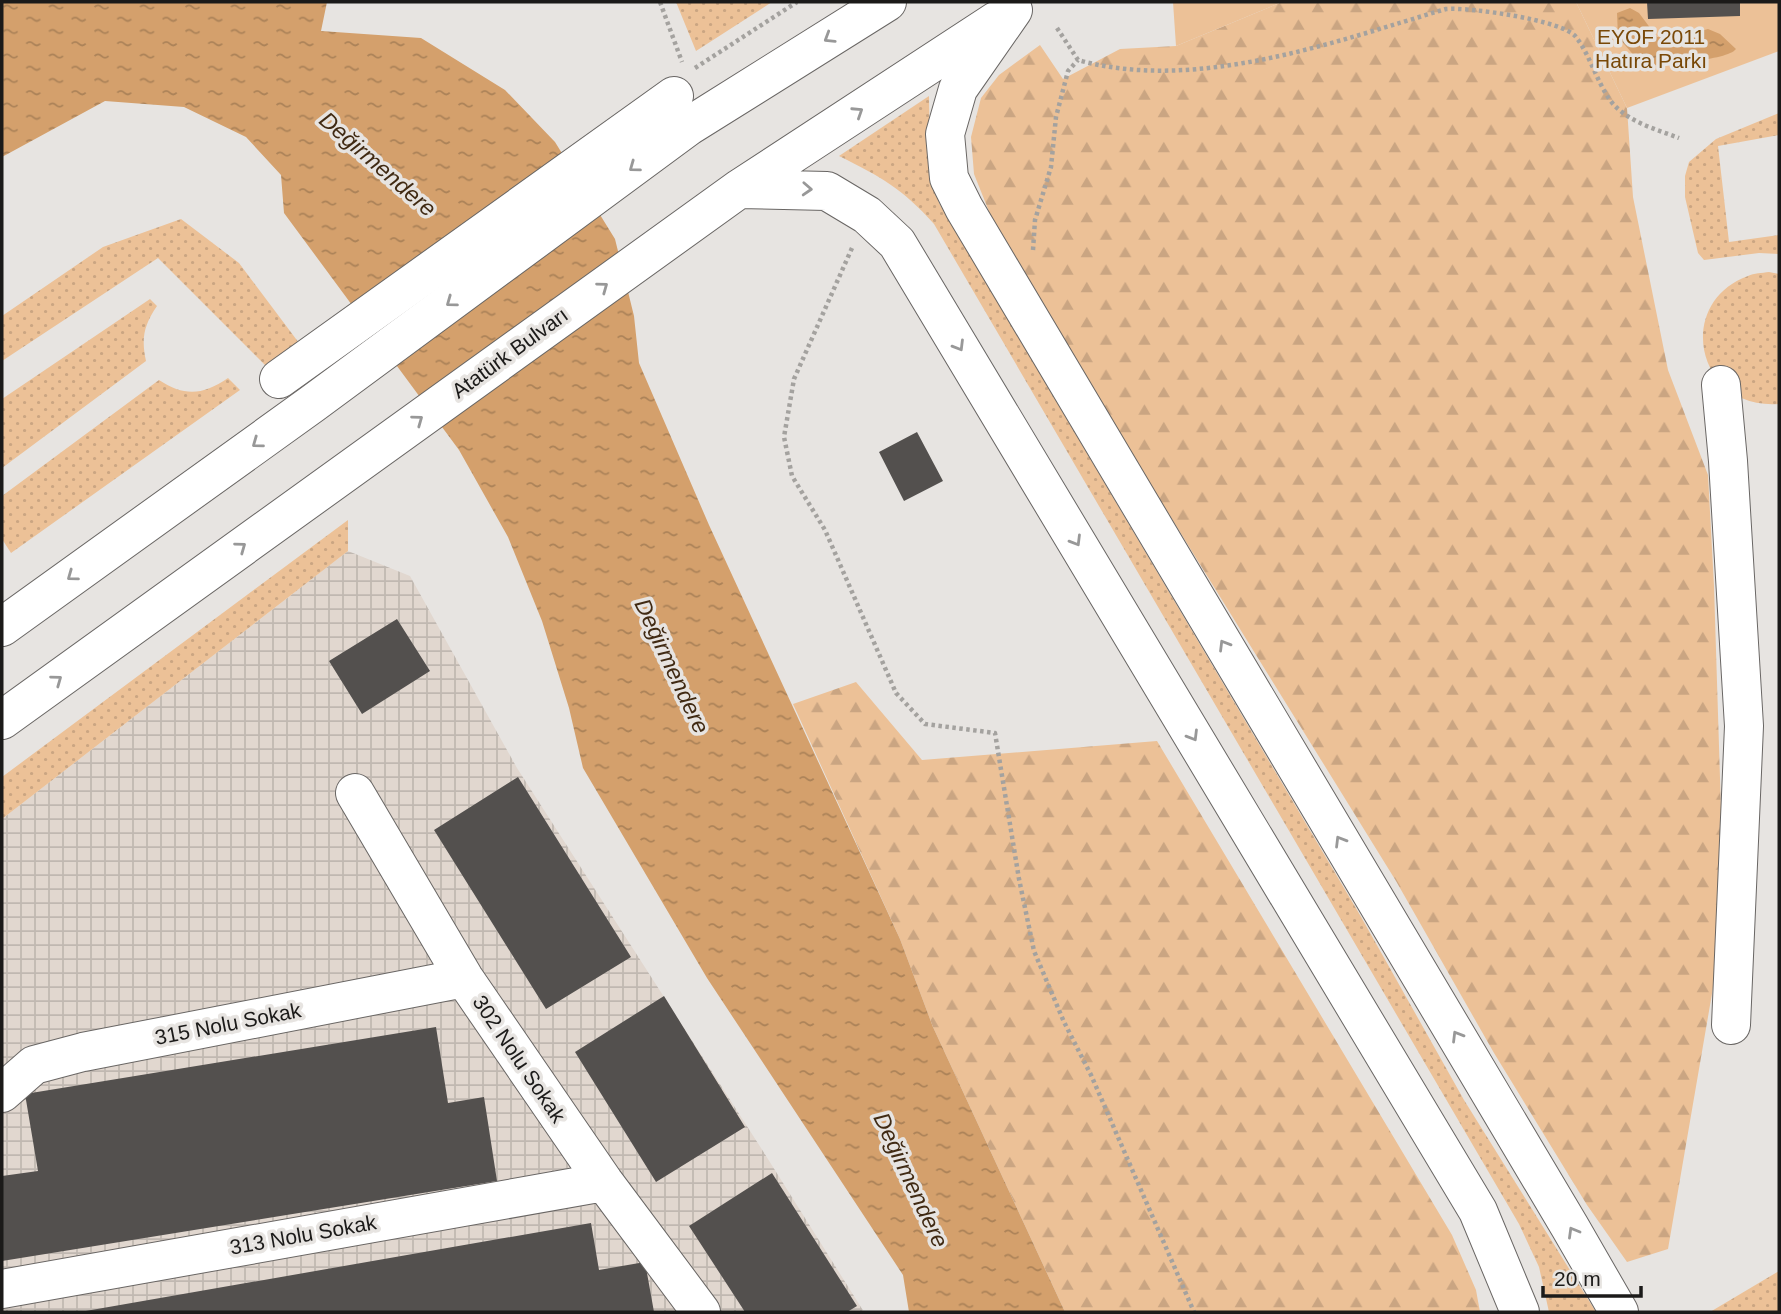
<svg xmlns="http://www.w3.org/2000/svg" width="1781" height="1314" font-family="Arial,sans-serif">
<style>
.industrial{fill:url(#industrial-grid)}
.grass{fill:url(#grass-dots)}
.forest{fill:url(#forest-firs)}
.green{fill:#ecc197}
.water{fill:url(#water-ripples)}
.building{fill:#53504e}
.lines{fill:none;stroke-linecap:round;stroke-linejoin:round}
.minor-casing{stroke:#696664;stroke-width:40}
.highway-casing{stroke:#696664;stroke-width:40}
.path{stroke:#a4a29f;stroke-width:4.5;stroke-dasharray:3.5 3.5;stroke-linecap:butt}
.minor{stroke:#fff;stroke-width:38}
.highway{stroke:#fff;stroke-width:38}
.oneway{stroke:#989898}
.labels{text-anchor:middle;stroke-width:7;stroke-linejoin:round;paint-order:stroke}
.park-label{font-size:21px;fill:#794807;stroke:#e7e4e1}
.street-label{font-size:21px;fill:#1b1a19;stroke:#e7e4e1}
.water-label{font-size:23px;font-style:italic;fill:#402a13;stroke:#e7e4e1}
</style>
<defs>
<pattern id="industrial-grid" width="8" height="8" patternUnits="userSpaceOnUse" patternTransform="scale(1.75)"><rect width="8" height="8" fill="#e1d7cf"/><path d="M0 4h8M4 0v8" fill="none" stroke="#c0b8b1"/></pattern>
<pattern id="grass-dots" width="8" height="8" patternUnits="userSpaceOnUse" patternTransform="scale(1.75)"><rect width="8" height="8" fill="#ecc197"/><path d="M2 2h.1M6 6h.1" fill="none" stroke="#caa582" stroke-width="1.8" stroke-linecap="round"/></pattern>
<pattern id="forest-firs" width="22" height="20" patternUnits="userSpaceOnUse" patternTransform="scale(1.75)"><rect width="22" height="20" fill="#ecc197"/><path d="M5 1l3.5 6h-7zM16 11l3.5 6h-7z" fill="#caa582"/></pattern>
<pattern id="water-ripples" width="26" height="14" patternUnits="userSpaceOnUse" patternTransform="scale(1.75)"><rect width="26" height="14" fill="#d4a06c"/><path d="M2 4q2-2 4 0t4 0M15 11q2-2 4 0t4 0" fill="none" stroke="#ab8258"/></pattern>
</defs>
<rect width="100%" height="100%" fill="#e7e4e1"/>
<path class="industrial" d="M348,551L410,576L517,768L761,1148L864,1312H2V819Z"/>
<path class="grass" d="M676,2H772L696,51Z
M929,96L930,164L939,203L1360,915L1464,1100L1596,1312H1549L1539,1267L1519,1224L934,224C902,188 881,177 839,156Z
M1779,113V135L1718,146L1729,242L1779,235V254L1759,253L1704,260L1698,253L1685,197V176L1689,162L1716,139Z
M181,219L239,263L299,343L279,379L158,258L2,361V316L103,247Z
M1769,272L1779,274V404C1696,410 1674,303 1748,276C1754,273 1762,273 1769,272Z
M150,299L157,306C144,325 141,338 146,361L2,468V399Z
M228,378L240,390L11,553L2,539V496L159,380C185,397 203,395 228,378Z
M348,520V551L2,819V777Z
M1779,1271V1312H1710Z"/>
<path class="forest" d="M1282,2H1576L1627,108L1633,197L1668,370L1708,475L1714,586L1721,810L1714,982L1668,1249L1627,1262L1587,1205L1494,1053L1396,881L1058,335L992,219L974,174L971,137L981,98L999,75L1040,45L1063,79L1120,49L1176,46Z
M856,682L922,760L1157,741L1452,1235L1476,1290L1480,1312H1065L933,1027L900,939L793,704Z"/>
<path class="green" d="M1173,2H1282L1176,46Z
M1576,2H1779V51L1627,108Z"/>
<path class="water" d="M2,2H327L321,31L421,38L505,90L555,142L615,239L634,316L639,363L709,525L900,939L933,1027L1065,1312H909L903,1275L707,978L583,768L569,708L542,621L508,537L459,450L284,213L281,175L246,137L184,107L105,101L2,157Z
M1630,8L1639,13L1657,37L1674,38L1708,29L1720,34L1736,49C1727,61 1661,64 1643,66L1618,37L1617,13Z"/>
<path class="building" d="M1647,2H1740V16L1648,19Z
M917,432L943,481L904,501L879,452Z
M397,619L430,671L362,714L329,661Z
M518,777L631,957L546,1009L434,830Z
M664,996L745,1127L656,1182L575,1052Z
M436,1027L448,1103L484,1097L497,1181L2,1261V1176L38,1171L25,1094Z
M772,1173L857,1306L847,1312H745L689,1226Z
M591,1223L599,1270L645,1262L654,1312H80Z"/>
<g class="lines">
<defs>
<path id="minor" d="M279,379L674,96
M1721,385L1728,461L1744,726L1731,1025
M355,793L464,978L604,1182L701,1312
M2,1093L34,1065L83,1052L464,978
M2,1289L604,1182"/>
<path id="highway" d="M1013,10L958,89L945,134L949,178L964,208L1570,1227L1619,1312
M739,189L827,191L867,215L897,243L1478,1211L1520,1312
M2,627L312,404L689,126L887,2
M2,720L739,189L996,21"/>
</defs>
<use href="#minor" class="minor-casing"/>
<use href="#highway" class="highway-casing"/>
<path class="path" d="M660,2L682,62
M1057,28L1078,60C1195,93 1334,42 1446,9C1469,7 1563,20 1576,37C1591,56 1600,92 1616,107C1634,124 1658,130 1679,138
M695,68L797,2
M852,248L794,379L784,437L792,476L825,530L896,693L925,724L995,733L1019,879L1034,951L1064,1022L1091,1075L1194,1312
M1033,250L1035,220L1051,167L1056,117L1068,71L1078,60"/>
<use href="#minor" class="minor"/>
<use href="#highway" class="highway"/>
</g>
<defs><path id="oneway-chevron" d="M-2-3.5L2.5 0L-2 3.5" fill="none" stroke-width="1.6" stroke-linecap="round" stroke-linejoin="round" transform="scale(1.75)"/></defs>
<g class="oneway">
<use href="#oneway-chevron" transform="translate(829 38) rotate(148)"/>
<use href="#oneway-chevron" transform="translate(858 112) rotate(-33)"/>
<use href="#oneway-chevron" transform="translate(634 167) rotate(144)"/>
<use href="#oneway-chevron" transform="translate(807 189) rotate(3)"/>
<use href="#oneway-chevron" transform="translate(603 287) rotate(-36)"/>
<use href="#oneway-chevron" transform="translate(451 302) rotate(144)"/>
<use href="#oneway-chevron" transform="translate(959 346) rotate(59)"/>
<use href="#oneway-chevron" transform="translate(418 420) rotate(-36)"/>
<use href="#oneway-chevron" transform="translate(257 443) rotate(144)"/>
<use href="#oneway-chevron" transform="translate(1076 541) rotate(59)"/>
<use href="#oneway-chevron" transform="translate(241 547) rotate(-36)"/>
<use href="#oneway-chevron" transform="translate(72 576) rotate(144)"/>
<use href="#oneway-chevron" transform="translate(1224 645) rotate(-121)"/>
<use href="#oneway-chevron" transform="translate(57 680) rotate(-36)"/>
<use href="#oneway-chevron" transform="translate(1193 736) rotate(59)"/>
<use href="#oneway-chevron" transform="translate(1340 841) rotate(-121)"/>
<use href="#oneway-chevron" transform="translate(1457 1036) rotate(-121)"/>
<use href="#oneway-chevron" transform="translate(1573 1232) rotate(-120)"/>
</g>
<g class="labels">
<g class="park-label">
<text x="1651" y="44">EYOF 2011<tspan x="1651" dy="24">Hatıra Parkı</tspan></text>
</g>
<g class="street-label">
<text transform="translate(510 353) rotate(-36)" y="7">Atatürk Bulvarı</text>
<text transform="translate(228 1024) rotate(-11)" y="7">315 Nolu Sokak</text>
<text transform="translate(519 1059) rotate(56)" y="7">302 Nolu Sokak</text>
<text transform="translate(303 1235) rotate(-10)" y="7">313 Nolu Sokak</text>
</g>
<g class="water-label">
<text transform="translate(378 164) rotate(41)" y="8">Değirmendere</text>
<text transform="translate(672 666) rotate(65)" y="8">Değirmendere</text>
<text transform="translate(911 1180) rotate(65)" y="8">Değirmendere</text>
</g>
</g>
<rect width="1781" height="1314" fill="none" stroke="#1b1a19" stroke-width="7"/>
<path d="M1543 1286v10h98v-10" fill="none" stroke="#1b1a19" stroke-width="3.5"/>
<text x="1554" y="1286" font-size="21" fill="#1b1a19" stroke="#e7e4e1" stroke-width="5" paint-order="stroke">20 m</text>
</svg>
